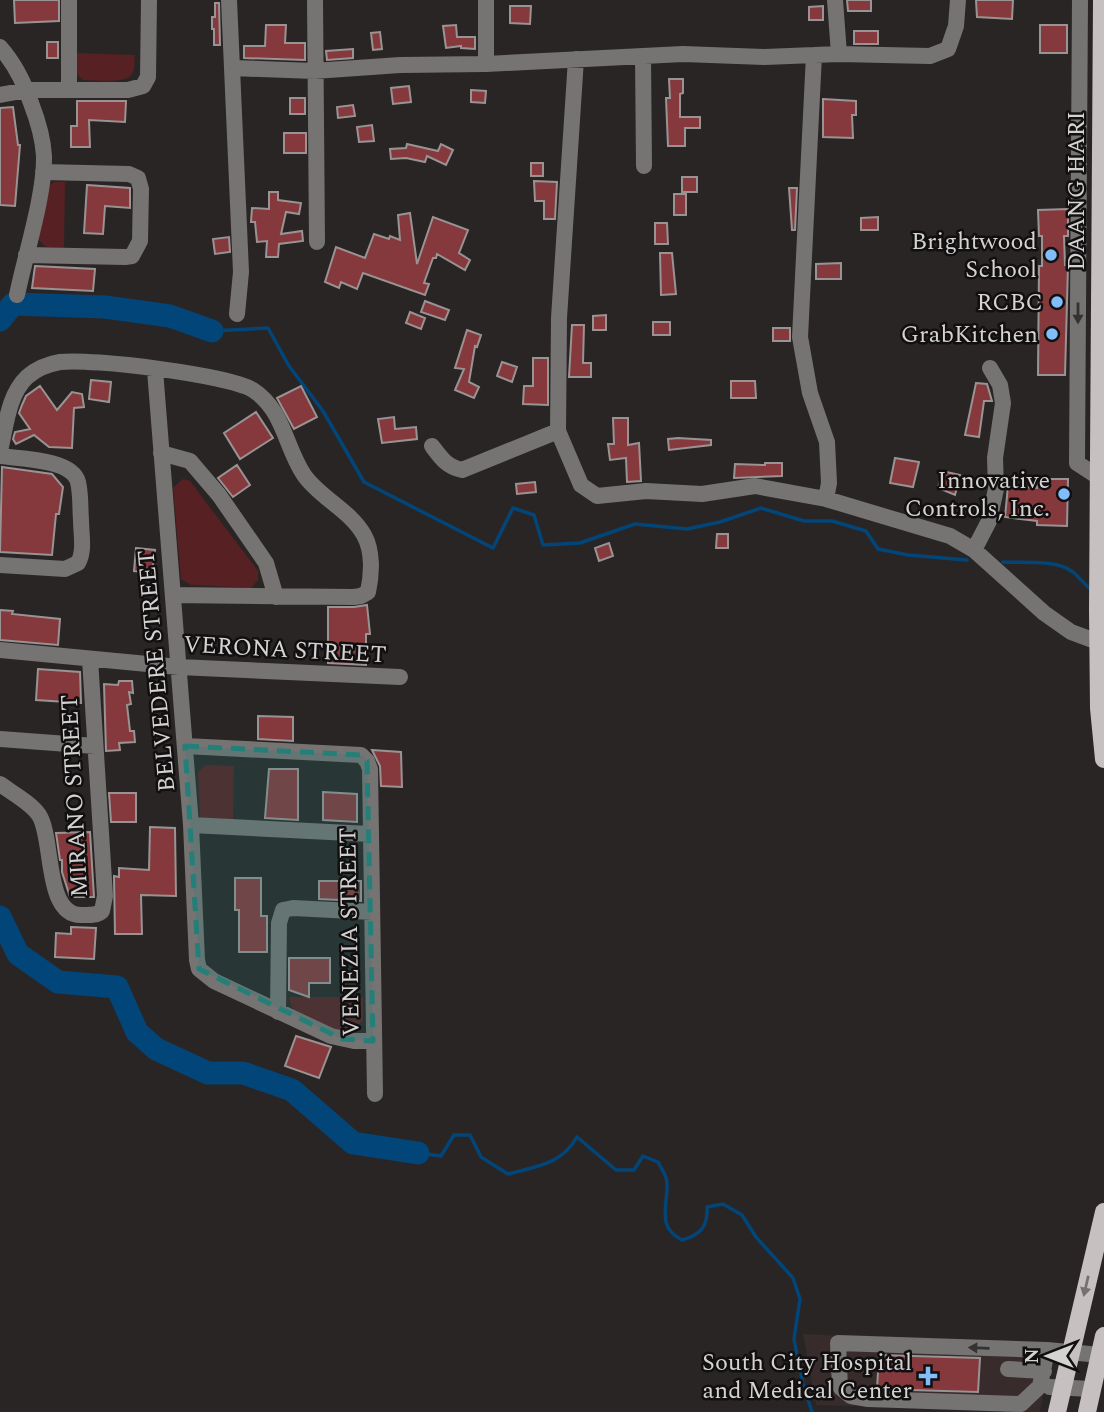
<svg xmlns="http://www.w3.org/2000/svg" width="1104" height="1412" font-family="Spectral,serif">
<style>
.built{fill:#372b2b}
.green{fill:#572022}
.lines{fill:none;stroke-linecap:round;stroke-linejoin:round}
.stream{stroke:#024579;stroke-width:3.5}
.river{stroke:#024579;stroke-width:23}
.building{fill:#85393c;stroke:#999393;stroke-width:2}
.minor{stroke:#767373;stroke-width:16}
.major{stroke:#c6c1c0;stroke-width:18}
.oneway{fill:#343232}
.oneway2{fill:#757170}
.marked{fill:#237f78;fill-opacity:0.2;stroke:#237f78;stroke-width:5;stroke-dasharray:14 9;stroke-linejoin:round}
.poi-dot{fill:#80bdfa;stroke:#110f0f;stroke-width:2.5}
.labels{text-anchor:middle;stroke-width:5;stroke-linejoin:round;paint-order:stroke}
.street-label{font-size:24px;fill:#d5d2d2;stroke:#110f0f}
.poi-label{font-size:24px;fill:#d5d2d2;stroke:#110f0f;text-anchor:end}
</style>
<rect width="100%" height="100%" fill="#2a2525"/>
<path class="built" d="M803,1334L1052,1346L1040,1412L816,1405Z"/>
<path class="green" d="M75,53L135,55C134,60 135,67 133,72C129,85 95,80 83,80L75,72Z
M54,182H65L64,248L46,247L37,238L48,186Z
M183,479L190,481L258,571V580L251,588L191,585L181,579L173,488Z
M205,765L234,766L233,825L202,819L200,816L198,772Z
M289,997H363V1020L353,1032C343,1035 305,1019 296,1012C291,1007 290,1002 289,997Z"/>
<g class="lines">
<path class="stream" d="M212,331L268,328L289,366L323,411L364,482L493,548L513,508L534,515L543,545L580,543L635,524L687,529L720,522L761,508L804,521H832L866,531L878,549L908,555L967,560
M1003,562C1023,563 1056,559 1073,572C1080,578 1085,585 1093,591
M418,1153L441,1156L454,1135H470L481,1157L508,1174C537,1166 561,1165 577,1137L616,1170H634L643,1156L658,1162C661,1168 667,1176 667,1183C668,1206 656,1227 682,1240C701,1235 708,1226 707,1207L723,1204L742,1215L756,1237L793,1278L800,1299L794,1339L803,1384L812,1412"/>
<path class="river" d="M0,320L13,304L105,307L170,316L212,331
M0,917L18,954L58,982L117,987L137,1032L156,1049L208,1073H243L292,1090L353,1143L418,1153"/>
</g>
<path class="building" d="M14,0H59V21L15,23Z
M847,0H871V11H848Z
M976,0H1013L1012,19L977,17Z
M215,3H219L220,45H214V29H212V17H215Z
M510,6H531L530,24L510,23Z
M823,6V20H809V7Z
M266,25H286L285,43H305V60L244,58V46H265Z
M456,25L457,37H475V49L461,48V46L446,48L443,26Z
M1040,25H1067V53H1040Z
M854,31H878V44H854Z
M380,32L382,49L373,50L371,33Z
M47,42H58V58H47Z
M353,49V58L327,60L326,51Z
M669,79H683V93L680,94V117H700V128H685V146H668L666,98H670Z
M409,86L411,102L393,104L391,88Z
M471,90L486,91L485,103L471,102Z
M290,98H305V114H290Z
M823,99L856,101V115H852L853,138L823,137Z
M77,101H126L125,122L89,120L90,147H71V126H77Z
M353,105L355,116L338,118L337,107Z
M13,107L18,145H20L15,206L0,205V108Z
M372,125L374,141L359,142L357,127Z
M284,133H306V153H284Z
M407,144L438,151L441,144L453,150L446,165L427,156L425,162L406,158L391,159L390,149L406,148Z
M531,163H543V176H531Z
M682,177H697V192H682Z
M534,181L557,182L555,219H544V201H535Z
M87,185L130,188V208L105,206L103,234L84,233Z
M789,188H797L795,230H792Z
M269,192H278V200L301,203L299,214L286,212L281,234L302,231L303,241L279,244L278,257H266L267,241L257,242L255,222H251L252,208L269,209Z
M674,194H686V215H674Z
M1068,209V236H1064L1065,265H1068L1065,375H1038L1039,266H1042V236H1039L1038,210Z
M410,213L417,264L433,217L468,230L459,253L470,260L465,270L437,254L436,258H433L424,283L429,284L425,295L363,273L357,289L341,282L339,288L325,282L336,247L365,258L374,234L389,239L390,236L400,240L398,215Z
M878,217V230H861V218Z
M655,223H667L668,244H655Z
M229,237L230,252L215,254L213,239Z
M660,253H672L676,294L661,295Z
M841,263V279H816V264Z
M35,266L95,269L93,291L32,288Z
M425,301L449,310L445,320L421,312Z
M410,312L425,318L421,329L406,323Z
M606,315V330H593V316Z
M653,322H670V335H653Z
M572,325H584L583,363H591V377H569Z
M773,328H790V341H773Z
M467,330L481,335L477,347L475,346L469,382L479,387L474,398L455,390L464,369L455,368Z
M533,358H548V405L523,404L524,386H533Z
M502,362L517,367L512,382L497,376Z
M91,380L111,382L109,402L89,399Z
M731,381H755L756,398H731Z
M976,383L987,384L992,401H984L979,437L965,435Z
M40,386L57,410L72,392L82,394L84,407L74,408L72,448L49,447L34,435L16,444L13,439L15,432L30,429L19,413L22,405L26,396Z
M301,386L317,417L294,429L277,398Z
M256,412L273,438L240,459L224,433Z
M394,417L395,429L416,427L417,439L382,443L378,419Z
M613,418H628V445L639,443L641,481L627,482L626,458L610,460L608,444H614Z
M678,438L711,440V445L669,450L668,439Z
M895,458L919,462L913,487L890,483Z
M765,463H782V476L734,478L735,464L765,465Z
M237,465L250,485L233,497L218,478Z
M2,467L52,474L63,487L59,514H56L52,555L0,552Z
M942,471L960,475L955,495L938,488Z
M1038,479H1068L1067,526L1037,525V521L1005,517L1008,486L1037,488Z
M535,482L536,492L517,494L516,484Z
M717,534H728V548H716Z
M609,543L613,556L599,561L595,548Z
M136,548L155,550L152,573L134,571Z
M367,605L370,634H366V665L328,663V607H354Z
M0,610L13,611L12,614L60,619L58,645L0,640Z
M38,669L80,672L81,703L36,700Z
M119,681H132L133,693L129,692L131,704L127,705L130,731H134L135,742L119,743L120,750L106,751L104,684L118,685Z
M258,716L293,717V741L258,739Z
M372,750L401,752L402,787L381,786L380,766Z
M269,769H298V820L265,818Z
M323,792L357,794V822L323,820Z
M109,793H136V822H111Z
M150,827L175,828L176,896L141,895L142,934H115L114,876L119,877V868L149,870Z
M90,832L94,897H70L62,872V860H60L56,833Z
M235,878H261V916H267V952H239V910H235Z
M319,881H361V901L319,899Z
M71,927L96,928L94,959L55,957L56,933L71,934Z
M289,958H330V983H309V997L289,990Z
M296,1036L331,1047L319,1078L285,1066Z
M879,1355L980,1358L978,1392L877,1389Z"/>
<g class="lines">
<path class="minor" d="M69,0V90
M229,0L241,272L237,314
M315,0L317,242
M486,0V64
M835,0L839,54
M1080,0L1077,463L1100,478
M0,47C15,64 24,82 31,103C38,121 43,137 44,156C45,194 25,256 17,295
M814,55L800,337L810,393L827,442L829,483L826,499
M643,56L644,166
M576,59L559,318L558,431L581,485L597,496L646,491L702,494L755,486L826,499L950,536L974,550L1044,613L1071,632L1098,642
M232,68L314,71L400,65L486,64L683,54L765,57L839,54L930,56L948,49L956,26L958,0
M0,95L27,90H128L143,86L148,77L149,0
M26,255L125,257L132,256L140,241L141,189L138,178L129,174L43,172
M155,370L191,825L197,960L199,969L214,981L331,1036L354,1041H373
M432,446C441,458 447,467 462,470L558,431
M0,451C6,426 8,395 27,377C36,369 48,364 60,362C91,358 229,375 253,390C284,410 285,447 304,475C320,498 350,510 364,535C373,551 372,574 368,592L361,596L354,597L173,595
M161,453L190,461L219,495L266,563L276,597
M0,456C21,459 72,459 78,482C81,494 80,508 81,520C81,534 85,551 78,563L65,569L0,565
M974,550L989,521L996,489L995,458L1003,403L1000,385L990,368
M0,650L179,667L400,677
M0,739L95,746
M185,746L361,755L367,761L370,769L375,1094
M0,784C12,793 31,803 39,815C54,838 44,915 81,915C89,915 96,916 102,911L105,896L90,659
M191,825L370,834
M278,1012L279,923L283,910L293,908L372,912
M1047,1350L1040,1386L1021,1404L868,1399L851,1396L840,1387L838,1343L1047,1350L1100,1355
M1008,1369L1044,1371
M1050,1387L1092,1389"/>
<path class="major" d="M1102,0L1098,610L1099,708L1104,759
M1057,1412L1104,1212
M1087,1412L1104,1336"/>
</g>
<defs><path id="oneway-solid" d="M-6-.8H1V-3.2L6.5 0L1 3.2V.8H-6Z" transform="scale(1.75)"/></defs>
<g class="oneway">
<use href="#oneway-solid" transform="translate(1078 313) rotate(90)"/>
<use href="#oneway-solid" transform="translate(979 1348) rotate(-178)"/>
</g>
<use class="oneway2" href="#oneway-solid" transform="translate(1086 1286) rotate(103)"/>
<path class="marked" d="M185,746L361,755L367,761L373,1041L342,1039L199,969Z"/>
<g class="poi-dot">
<circle cx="1051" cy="255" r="7"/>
<circle cx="1057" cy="302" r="7"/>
<circle cx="1052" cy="334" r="7"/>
<circle cx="1064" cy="494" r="7"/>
<path d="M924.5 1365.5h7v7h7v7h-7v7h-7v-7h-7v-7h7z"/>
</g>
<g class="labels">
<g class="street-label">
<text transform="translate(1076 191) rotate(-90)" y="8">DAANG HARI</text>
<text transform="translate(285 649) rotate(3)" y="8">VERONA STREET</text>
<text transform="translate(156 671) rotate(-95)" y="8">BELVEDERE STREET</text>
<text transform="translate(74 796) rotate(-93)" y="8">MIRANO STREET</text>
<text transform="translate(349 932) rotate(-91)" y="8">VENEZIA STREET</text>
</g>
<g class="poi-label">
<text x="1037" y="249">Brightwood<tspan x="1037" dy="28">School</tspan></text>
<text x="1043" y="310">RCBC</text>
<text x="1038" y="342">GrabKitchen</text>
<text x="1050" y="488">Innovative<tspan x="1050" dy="28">Controls, Inc.</tspan></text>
<text x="912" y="1370">South City Hospital<tspan x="912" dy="28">and Medical Center</tspan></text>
</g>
</g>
<g transform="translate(1048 1356) rotate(270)" stroke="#110f0f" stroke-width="5" paint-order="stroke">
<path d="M0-5L12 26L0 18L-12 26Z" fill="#d5d2d2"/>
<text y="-10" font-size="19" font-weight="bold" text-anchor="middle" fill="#d5d2d2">N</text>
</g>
</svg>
